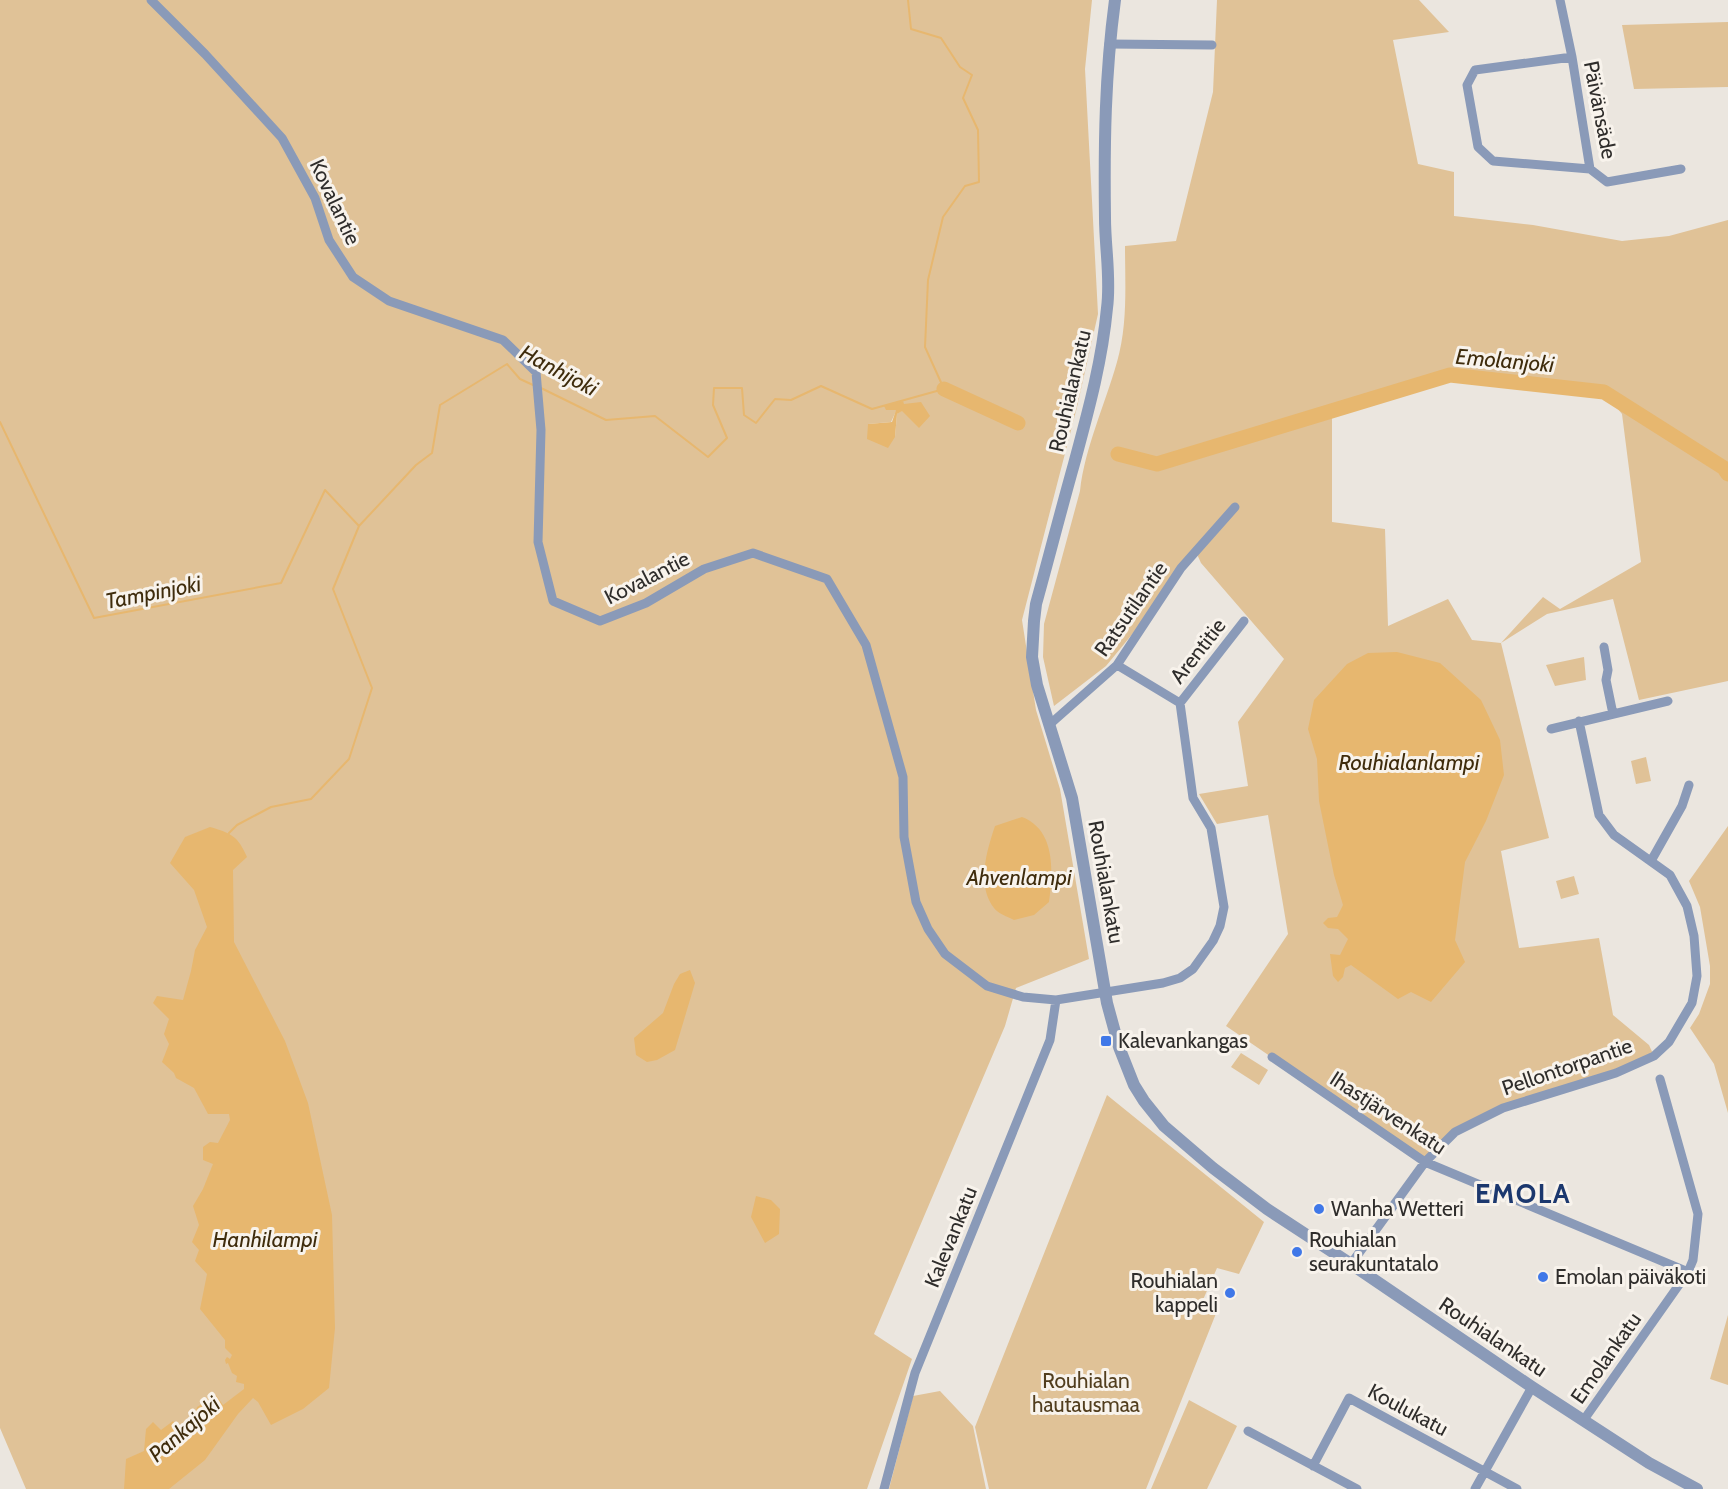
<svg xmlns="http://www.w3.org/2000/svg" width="1728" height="1489" font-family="Cabin,sans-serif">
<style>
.green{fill:#e0c297;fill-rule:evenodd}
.water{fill:#e7b76f}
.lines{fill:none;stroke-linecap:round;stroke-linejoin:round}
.stream{stroke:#e7b76f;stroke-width:2}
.river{stroke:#e7b76f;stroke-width:15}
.minor{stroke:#8a9ab8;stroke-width:9}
.tertiary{stroke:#8a9ab8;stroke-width:12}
.poi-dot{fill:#4078e8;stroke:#f8f3ec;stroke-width:2}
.labels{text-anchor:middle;stroke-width:6;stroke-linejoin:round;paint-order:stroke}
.street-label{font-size:21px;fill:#2f2d2b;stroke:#f8f3ec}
.poi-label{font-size:21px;fill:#2f2d2b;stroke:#f8f3ec;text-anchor:start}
.park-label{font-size:21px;fill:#523e1e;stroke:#f8f3ec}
.water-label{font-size:22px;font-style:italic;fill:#3f2c0c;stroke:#f8f3ec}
.district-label{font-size:27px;font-weight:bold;letter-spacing:1.5px;fill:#1c386e;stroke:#f8f3ec}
</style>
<rect width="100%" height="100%" fill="#ebe6df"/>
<path class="green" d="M0,0H1092L1085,69L1098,314L1077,407L1022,620L1036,710L1060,789L1089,959L1016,988L1005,1026L874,1334L912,1359L867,1489H26L0,1428ZM903,401L902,410L897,414L895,437L868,424L891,422L897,409Z
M1217,0H1419L1449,32L1393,40L1418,164L1454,172V216L1533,225L1622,241L1669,236L1728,220V681L1639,700L1613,599L1547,614L1501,643L1549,838L1501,851L1519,948L1599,938L1613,1015L1649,1045L1654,1056L1502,1108L1455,1132L1425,1162L1226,1026L1288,934L1268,815L1217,824L1199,794L1248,786L1238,722L1284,659L1201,563L1196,552L1134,632L1106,666L1054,706L1043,657L1044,624L1080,491C1085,447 1105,405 1117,362C1128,324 1125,284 1125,246L1176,241L1213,92ZM1450,375L1604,392L1622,414L1641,562L1560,609L1543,597L1501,643L1472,640L1448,599L1388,626L1385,529L1332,522V411Z
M1728,22V87L1634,89L1622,25Z
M1584,657L1586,680L1555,686L1546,665Z
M1646,757L1651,781L1636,784L1631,761Z
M1728,826V1113L1714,1064L1690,1028L1699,1014L1710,984V966L1700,907L1689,881Z
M1574,876L1579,894L1561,899L1556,881Z
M1241,1053L1268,1070L1259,1085L1231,1067Z
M1107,1095L1264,1222L1239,1274L1217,1268L1202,1302L1217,1311L1146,1489H989L975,1427Z
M1728,1315V1385L1710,1379Z
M940,1391L973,1426L986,1489H889L913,1396Z
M1189,1400L1237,1426L1207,1489H1151Z"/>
<path class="water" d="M903,401L904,404L921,402L930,416L919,428L902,411L897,414L895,437L888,448L867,439L868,424L892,422L896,410H886L884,406Z
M1397,652L1440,663L1481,700L1500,740L1504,775L1486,821L1465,862L1455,940L1465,962L1431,1002L1411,992L1398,999L1351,965L1345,968L1343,977L1338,982L1333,976L1330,954L1340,955L1348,939L1338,929L1328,928L1323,923L1328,918L1337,917L1343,905L1334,875L1319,801L1317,759L1308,729L1314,700L1347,664L1368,653Z
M1022,817C1056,830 1053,872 1049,902L1034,915L1014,920C1008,917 997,913 994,908C976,885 987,850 995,826Z
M210,827C231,833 238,836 247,857L233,870L234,942L285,1041L308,1103L332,1215L335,1328L329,1388L303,1409L271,1425L258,1402L253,1398L238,1414L205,1460L169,1489H124L126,1459L144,1451L146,1429L153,1422L161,1430L173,1421L181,1432L192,1425L197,1407L216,1395L223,1405L244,1389V1384L236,1382L237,1376L232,1373L228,1363L226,1364L225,1360L227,1357L230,1359L232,1355L225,1348V1340L200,1309L207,1274L195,1261L199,1250L192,1242L199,1225L193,1206L203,1189L213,1164L203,1160V1147L210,1142L218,1143L230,1120L229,1114H208L194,1088L176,1078L174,1073L162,1062L169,1044L164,1034L169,1019L153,1003L157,996L183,1000L191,971L195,950L207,927L194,890L170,863L185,837Z
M690,970L695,983L675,1050L657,1060L647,1062L636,1055L634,1038L663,1013L674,984L680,974Z
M756,1196L771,1200L780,1209L779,1234L765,1243L751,1217Z"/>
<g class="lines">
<path class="stream" d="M541,388L606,420L655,416L708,457L727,438L713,405L714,388H742L744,415L756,423L775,399L791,400L821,386L872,409L944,389L925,347L928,280L943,217L965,186L979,182L978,130L963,98L972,75L960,67L941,38L911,29L908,0
M0,422L94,618L281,583L325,490L359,526
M229,833L237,825L271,807L311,799L349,759L372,688L333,589L359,526L416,465L432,453L440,405L507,364L520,379L533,385"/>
<path class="river" d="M944,389L1018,423
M1118,454L1157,464L1450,375L1604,392L1724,468L1728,474"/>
<path class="minor" d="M151,0L205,54L282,138L315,198L329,240L353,277L389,301L503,340L536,372L541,430L538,542L553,601L600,621L646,603L704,569L753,553L827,579L866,645L903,777L904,837L916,902L928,929L945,954L987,986L1023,997L1056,1000L1163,983L1180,978L1193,969L1213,941L1220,926L1224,907L1211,828L1193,798L1180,703L1117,665
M1560,0L1572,57L1590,169L1607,182L1681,169
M1109,44L1212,45
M1572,57L1475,70L1467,85L1478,147L1493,161L1590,169
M1604,647L1608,670L1606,680L1613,714
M1180,703L1244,621
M1049,725L1117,665L1181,568L1235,507
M1551,729L1668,701
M1651,861L1682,806L1689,785
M1272,1057L1425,1162L1688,1272
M1351,1264L1425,1162L1455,1132L1503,1108L1616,1073L1654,1056L1669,1042L1692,1003L1697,976L1694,936L1687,906L1670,875L1614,835L1599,815L1579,721
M1583,1421L1688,1272L1693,1260L1698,1214L1660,1079
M1248,1431L1357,1489
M1313,1466L1349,1398L1517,1489
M884,1489L915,1373L1050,1040L1056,1000
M1475,1489L1532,1387"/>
<path class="tertiary" d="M1115,0C1105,75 1104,143 1105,218C1105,248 1111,278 1107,308C1102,362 1088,412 1074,464C1061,510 1049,557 1036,604L1034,621L1032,657L1037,685L1072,798L1107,1003L1119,1047L1134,1085L1144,1101L1164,1126L1213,1168L1267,1209L1351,1264L1532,1387L1649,1463L1697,1489"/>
</g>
<g class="poi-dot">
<rect x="1100" y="1035" width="12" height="12" rx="3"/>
<circle cx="1319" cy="1209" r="6"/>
<circle cx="1297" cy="1252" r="6"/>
<circle cx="1543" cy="1277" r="6"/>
<circle cx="1230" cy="1293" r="6"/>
</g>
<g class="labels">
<g class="street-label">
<text transform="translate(1600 110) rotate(79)" y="7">Päivänsäde</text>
<text transform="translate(335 202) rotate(65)" y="7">Kovalantie</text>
<text transform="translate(1070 391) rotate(-77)" y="7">Rouhialankatu</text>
<text transform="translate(647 578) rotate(-27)" y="7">Kovalantie</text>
<text transform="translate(1131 609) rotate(-55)" y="7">Ratsutilantie</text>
<text transform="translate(1198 651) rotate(-52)" y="7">Arentitie</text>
<text transform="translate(1106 882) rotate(80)" y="7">Rouhialankatu</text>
<text transform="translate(1567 1067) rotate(-19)" y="7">Pellontorpantie</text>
<text transform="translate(1388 1113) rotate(33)" y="7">Ihastjärvenkatu</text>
<text transform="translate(951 1237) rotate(-68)" y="7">Kalevankatu</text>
<text transform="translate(1493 1337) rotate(34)" y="7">Rouhialankatu</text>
<text transform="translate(1606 1358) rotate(-55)" y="7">Emolankatu</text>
<text transform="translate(1408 1410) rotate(28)" y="7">Koulukatu</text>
</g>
<g class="poi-label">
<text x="1118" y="1048">Kalevankangas</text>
<text x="1331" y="1216">Wanha Wetteri</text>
<text x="1309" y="1247">Rouhialan<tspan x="1309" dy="24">seurakuntatalo</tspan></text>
<text x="1555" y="1284">Emolan päiväkoti</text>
<text x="1218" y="1288" text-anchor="end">Rouhialan<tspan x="1218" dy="24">kappeli</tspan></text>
</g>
<g class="park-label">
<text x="1086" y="1388">Rouhialan<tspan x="1086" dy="24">hautausmaa</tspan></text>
</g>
<g class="water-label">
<text transform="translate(1505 360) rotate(5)" y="8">Emolanjoki</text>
<text transform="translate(559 370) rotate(28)" y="8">Hanhijoki</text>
<text transform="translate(153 592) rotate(-11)" y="8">Tampinjoki</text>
<text x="1409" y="770">Rouhialanlampi</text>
<text x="1019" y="885">Ahvenlampi</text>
<text x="265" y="1247">Hanhilampi</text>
<text transform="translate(184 1429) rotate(-41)" y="8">Pankajoki</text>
</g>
<g class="district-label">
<text x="1523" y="1203">EMOLA</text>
</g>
</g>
</svg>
